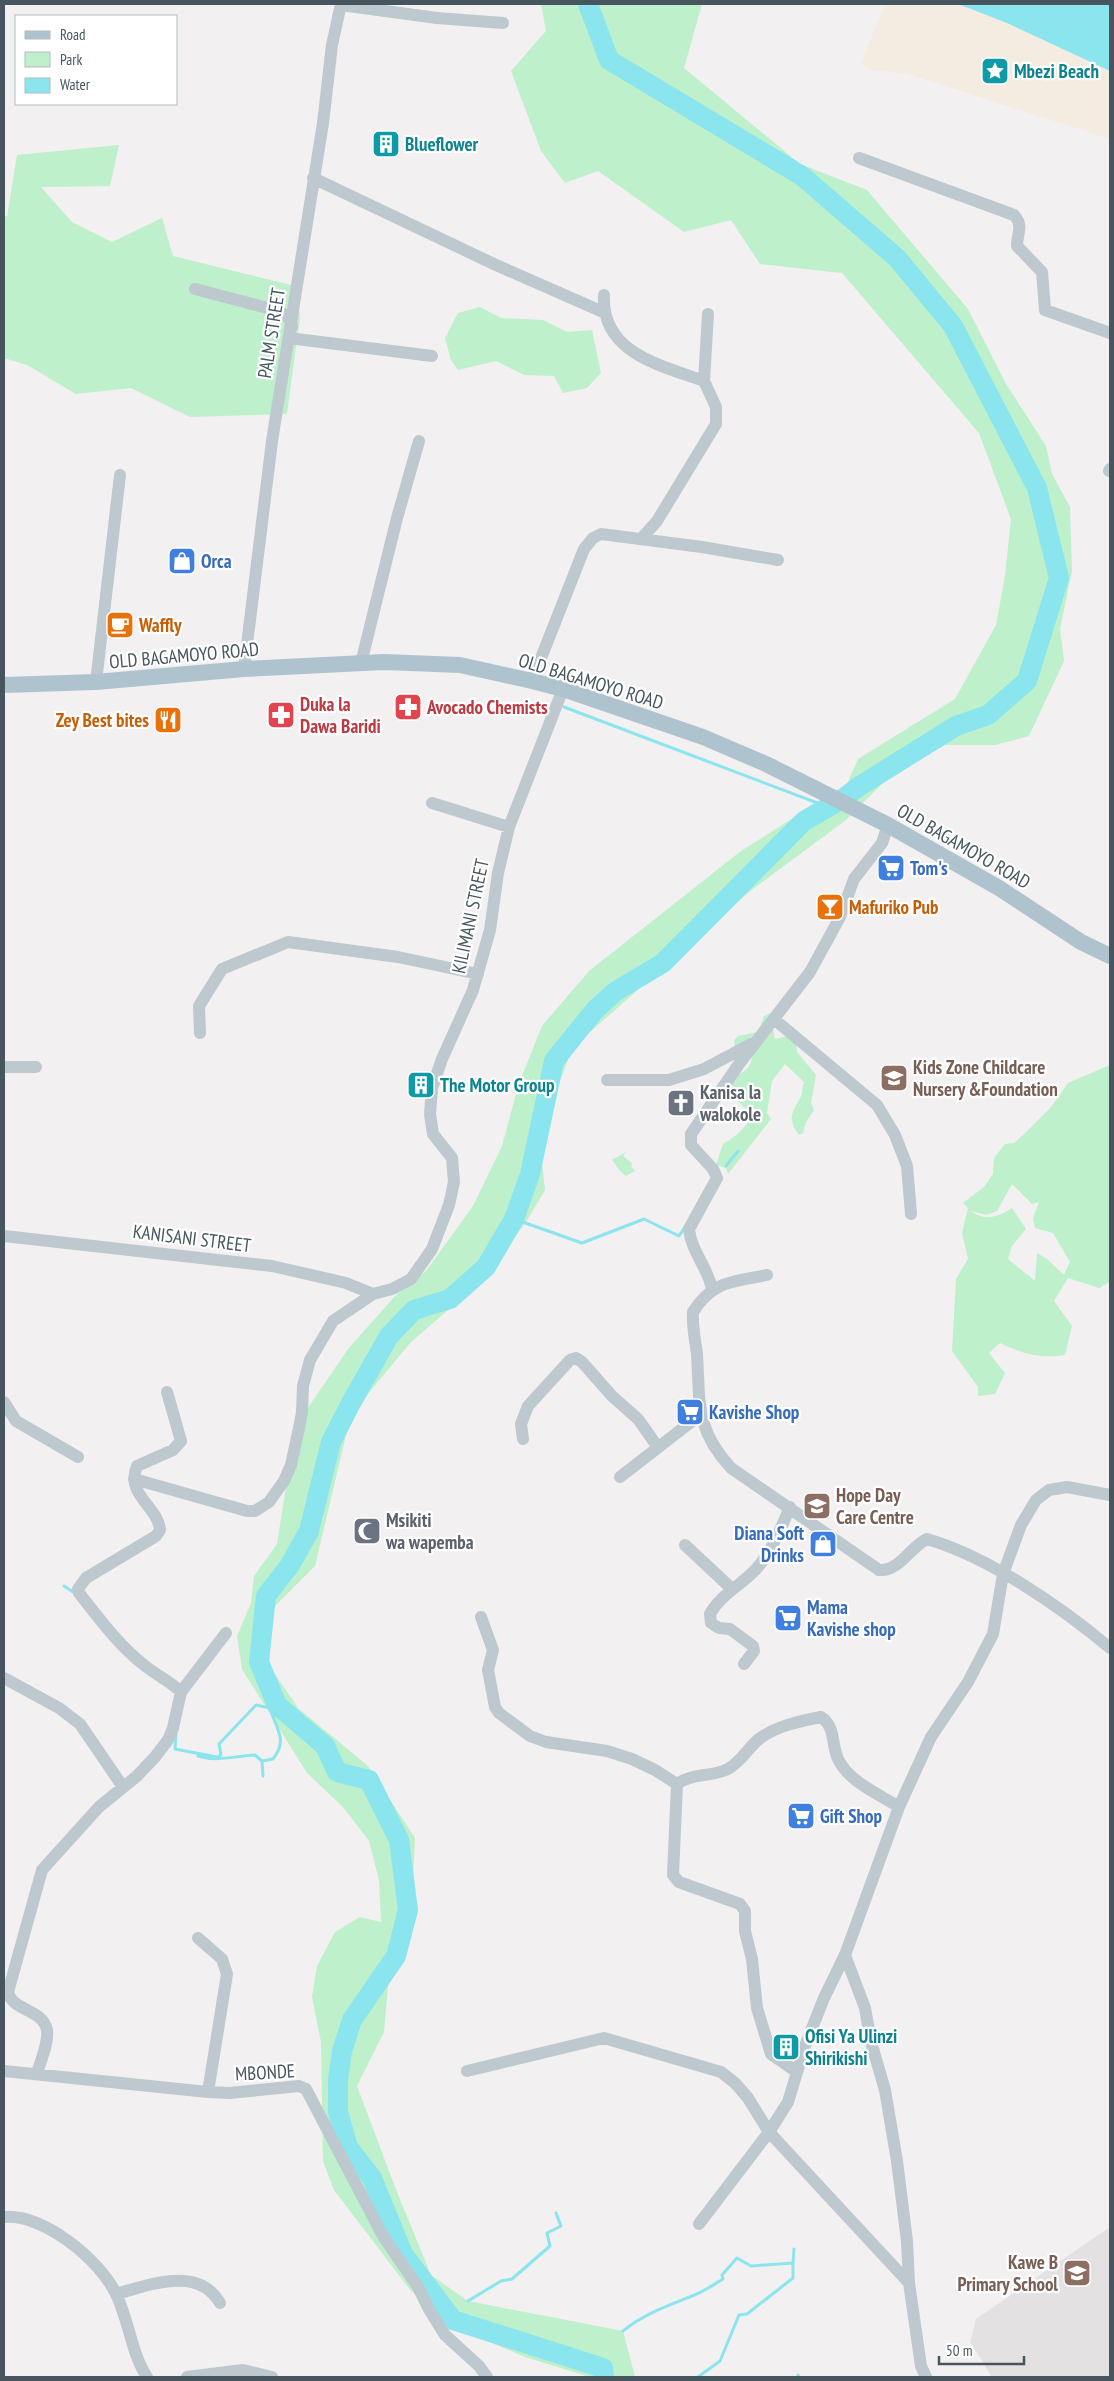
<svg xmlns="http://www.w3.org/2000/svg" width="1114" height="2381" font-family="'PT Sans Narrow',sans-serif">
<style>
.education{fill:#e3e1e2}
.green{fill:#bef0cb;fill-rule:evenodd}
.sand{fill:#f4ebe1}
.water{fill:#8ae5ee}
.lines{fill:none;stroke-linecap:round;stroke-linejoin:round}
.stream{stroke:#8ae5ee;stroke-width:3}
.river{stroke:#8ae5ee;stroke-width:20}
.minor{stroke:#bdc9cf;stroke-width:12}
.major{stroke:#afc3cf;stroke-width:16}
.labels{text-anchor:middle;stroke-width:4.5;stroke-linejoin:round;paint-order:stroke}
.culture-label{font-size:19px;font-weight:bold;fill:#0d838f;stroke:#fff;text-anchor:start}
.street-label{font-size:19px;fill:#47565e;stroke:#fff}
.shop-label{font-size:19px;font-weight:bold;fill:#366cbe;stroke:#fff;text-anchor:start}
.food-label{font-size:19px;font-weight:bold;fill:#c56008;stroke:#fff;text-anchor:start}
.health-label{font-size:19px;font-weight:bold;fill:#be3a42;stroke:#fff;text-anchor:start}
.education-label{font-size:19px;font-weight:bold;fill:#785e54;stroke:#fff;text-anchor:start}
.worship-label{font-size:19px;font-weight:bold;fill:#5b616d;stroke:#fff;text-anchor:start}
</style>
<rect width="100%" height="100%" fill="#f2f0f0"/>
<path class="education" d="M817,1497L826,1502L821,1510L825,1513L821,1519L808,1510Z
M1110,2227V2377H992L970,2342L976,2319Z"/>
<path class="green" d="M541,4H702L684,68L800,164L867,190L968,309L1006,384L1046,446L1052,474L1070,507L1072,571L1060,629L1064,661L1029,736L995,745H945L893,773L846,820L749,892L573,1047L539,1135L545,1190L526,1222L482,1281L411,1342L351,1414L315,1566L275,1606L262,1644L270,1667L298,1708L368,1766L415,1838L412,1904L388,1985L384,2032L357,2086L395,2187L431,2275L468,2301L623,2331L635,2377H590L525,2357L468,2333L411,2291L334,2190L323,2161L321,2042L312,1997L317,1966L335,1932L360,1917L381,1922L379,1880L369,1841L343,1807L307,1773L242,1669L237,1636L251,1603L254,1576L277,1544L286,1487L303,1415L348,1349L396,1295L426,1271L473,1206L502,1146L519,1083L542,1026L589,971L741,851L847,784L858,759L955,699L996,625L1005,576L1011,519L979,433L842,273L760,264L731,220L684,232L598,171L565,183L541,151L511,71L546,31Z
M119,145L110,186L41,187L72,222L112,242L162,218L173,256L291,285L299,307L300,317L287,414L190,417L131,388L76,394L27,365L4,358V215L7,217L17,155Z
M480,307L501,318L543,320L567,332L592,330L601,373L587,388L563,393L554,376L524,375L496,361L458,370L451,360L445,338L458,313Z
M770,1013L776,1014L773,1029L775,1039L789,1036L796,1040L797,1052L816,1075L811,1103L814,1110L806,1122L803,1133L799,1135C785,1116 794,1112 802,1094C803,1091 802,1087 804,1082L785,1064L772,1081L767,1113L771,1119L728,1174L726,1168L716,1165L723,1144C737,1136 745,1128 753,1115L728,1093L724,1084L734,1071L740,1074C748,1069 752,1064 752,1055L735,1047L734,1040L738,1036L758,1032L764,1016Z
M1110,1065V1282L1099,1288L1068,1278L1054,1301L1072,1326L1065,1355C1041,1359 1022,1354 1000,1343L989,1353L1005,1373L995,1394L978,1396V1387L952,1351L956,1279L968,1259L962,1233L968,1208L963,1203L984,1187L993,1174L994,1158L1005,1144L1014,1143L1023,1135L1051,1107L1068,1083ZM1012,1184L1032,1204L1039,1202L1033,1218L1035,1228L1053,1233L1070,1262L1064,1275L1047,1259L1037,1253L1035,1281L1008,1259L1012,1246L1026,1229L1012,1208C998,1217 985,1222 971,1211L986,1215L997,1211Z
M626,1152L623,1156L632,1163L631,1166L635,1171L626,1176L621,1172L612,1160Z"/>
<path class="sand" d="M885,4H958L1007,23L1110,71V139L905,73L871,70L861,64Z"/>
<path class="water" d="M958,4H1110V71L1007,23Z"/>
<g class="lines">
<path class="stream" d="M564,707L828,807
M726,1166L738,1151
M514,1219L582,1243L644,1219L679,1236L685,1227
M64,1586L73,1592
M176,1734L175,1749L217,1757L221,1755L219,1744L256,1705L270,1708
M198,1756C219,1762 234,1756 255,1755L262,1761
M263,1776L262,1761L273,1759C290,1738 273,1726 270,1706C268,1700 269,1692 269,1686
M468,2301L501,2281L512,2279L550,2246L547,2233L561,2226L556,2213
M623,2331C642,2315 669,2305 692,2296C703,2292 713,2285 723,2279L722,2275L737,2258L751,2266L793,2263L794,2249
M798,2375L799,2377
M698,2377L720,2361L739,2315L747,2314L793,2278V2263"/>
<path class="river" d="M588,4L609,60L802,176L897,258L953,326L1037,488L1059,578L1027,681L988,715L956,726L858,787L844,798L804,821L663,963L616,991L596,1009L577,1032L554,1061L530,1174L514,1219L486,1267L450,1299L414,1310L389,1336L351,1403L331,1442L309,1531L290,1565L266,1596L259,1662L277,1705L325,1746L337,1772L369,1780L399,1840L408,1910L396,1956L352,2020L342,2051L338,2080V2112L348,2147L372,2178L403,2254L453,2320L603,2368L604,2377"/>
<path class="minor" d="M341,5L437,18L503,23
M859,158L1014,215C1024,226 1017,233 1017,246L1042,272L1045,310L1110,333
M313,178L496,265L603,312
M195,289L279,311L289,318L292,327
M604,295C601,353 660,365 704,381
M289,338L432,356
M1109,471L1110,469
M642,538L657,521L716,424V407L704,381L708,314
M361,663L397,518L419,441
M244,669L272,441L323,123L332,45L341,4
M532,681L584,549L593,538L601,534L702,547L778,560
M96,682L120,475
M432,803L509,827
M775,1020L877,1105L895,1135L907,1166L911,1214
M200,1033L199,1006L222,969L288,942L398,957L478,974
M4,1067H36
M607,1080H669L704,1069L751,1044
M4,1236L272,1266L346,1283L373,1294
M767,1275C734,1282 713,1280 693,1312C692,1326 695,1339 697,1354C700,1403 695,1429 731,1468L879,1570C899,1572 910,1547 927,1539C989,1557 1061,1607 1110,1648
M712,1289C708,1268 691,1251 689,1229L717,1178L713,1169L691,1145V1134L739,1064L810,972L840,917L854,879L882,843L888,825
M167,1392L181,1441L173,1450L137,1466C125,1495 158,1506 160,1530L156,1536L86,1578L78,1589L79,1593C99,1618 119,1646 144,1665C156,1675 170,1681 181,1692
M4,1402L16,1421L78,1457
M523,1439L521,1424L528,1406L570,1360L576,1358L582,1362L612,1396L638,1419L657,1446
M620,1477L700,1415
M134,1479L247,1511H255L269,1502L284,1481L291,1465L299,1428L302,1412L303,1386L310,1360L333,1321L373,1294L392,1289L411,1279L432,1249L449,1205L454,1182L452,1158L433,1134L430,1114L432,1088L442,1059L473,990L490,930L498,873L509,827L563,689
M685,1545L732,1589
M481,1617L493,1650L488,1670L495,1707L499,1713L530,1736L546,1742L607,1751L632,1759L655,1770L677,1784
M744,1664L754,1651L753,1646L730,1629L719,1628L711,1623L710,1614C721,1594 742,1585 757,1568C772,1551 781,1528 790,1507
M4,1678L59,1708L80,1724L123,1787
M198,1938L222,1959L227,1974L208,2092
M845,1955L865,2008L871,2042L885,2090L897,2161L907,2241L909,2283L921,2366L926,2377
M4,2071L208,2092L230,2093L299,2086L306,2089L383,2236L418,2287L429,2309L445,2335L479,2366L487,2377
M467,2071L604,2038L721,2072L735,2083L748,2098L769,2132L909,2283
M797,2072L771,2054L757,2008L752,1959L745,1931V1911L740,1904L679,1882L673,1875L677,1784C692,1773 712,1777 728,1769C741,1762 748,1748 759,1739C776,1726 800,1721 821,1717C836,1727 831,1744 838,1759C849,1782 879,1794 899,1807
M37,2073C41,2060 49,2042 47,2030C43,2009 12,2011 8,1992L42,1870L99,1807L137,1776L155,1757L168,1740L173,1728L181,1692L226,1633
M4,2217C43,2213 100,2260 116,2294C129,2320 131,2353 147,2377
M699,2224L769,2132L788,2102L805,2046L824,1998L845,1955L899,1807L931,1737L968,1682L993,1634L1003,1574L1021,1525L1036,1500L1049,1490L1067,1487L1110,1495
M116,2294C150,2285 198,2265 220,2303
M187,2377L243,2370L272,2377"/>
<path class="major" d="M4,685L96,682L244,669L384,662L460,665L532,681L563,689L703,737L766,764L888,825L999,888L1081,942L1110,956"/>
</g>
<defs>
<symbol id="sight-square" viewBox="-11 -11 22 22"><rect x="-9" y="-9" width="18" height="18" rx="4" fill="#0f9aa8" stroke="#fff"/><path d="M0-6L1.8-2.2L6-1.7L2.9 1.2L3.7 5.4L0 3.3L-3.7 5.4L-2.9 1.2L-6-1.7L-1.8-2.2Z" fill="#fff"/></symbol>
<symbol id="building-square" viewBox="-11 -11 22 22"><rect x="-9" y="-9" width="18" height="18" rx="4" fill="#0f9aa8" stroke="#fff"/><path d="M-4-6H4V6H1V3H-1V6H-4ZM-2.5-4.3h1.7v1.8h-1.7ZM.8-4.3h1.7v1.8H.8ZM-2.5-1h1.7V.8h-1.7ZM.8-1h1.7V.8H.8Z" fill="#fff"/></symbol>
<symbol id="shop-square" viewBox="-11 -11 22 22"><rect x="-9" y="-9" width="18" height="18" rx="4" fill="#3f7fe0" stroke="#fff"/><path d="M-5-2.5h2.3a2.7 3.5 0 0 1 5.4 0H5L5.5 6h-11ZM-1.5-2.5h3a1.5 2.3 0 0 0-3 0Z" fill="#fff"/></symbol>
<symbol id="cafe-square" viewBox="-11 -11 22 22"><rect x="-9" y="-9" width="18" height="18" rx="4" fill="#e8710a" stroke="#fff"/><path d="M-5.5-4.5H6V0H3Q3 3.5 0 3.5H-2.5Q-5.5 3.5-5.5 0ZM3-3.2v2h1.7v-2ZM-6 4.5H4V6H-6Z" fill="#fff"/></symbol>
<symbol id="pharmacy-square" viewBox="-11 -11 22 22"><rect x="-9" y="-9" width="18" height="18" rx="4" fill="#e0444e" stroke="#fff"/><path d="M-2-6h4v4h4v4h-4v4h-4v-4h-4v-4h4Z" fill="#fff"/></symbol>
<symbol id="restaurant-square" viewBox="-11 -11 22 22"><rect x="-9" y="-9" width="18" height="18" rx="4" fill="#e8710a" stroke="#fff"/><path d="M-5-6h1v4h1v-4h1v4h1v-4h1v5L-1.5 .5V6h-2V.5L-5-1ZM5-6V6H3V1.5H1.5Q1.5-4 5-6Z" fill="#fff"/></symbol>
<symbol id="supermarket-square" viewBox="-11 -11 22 22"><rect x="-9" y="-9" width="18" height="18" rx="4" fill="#3f7fe0" stroke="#fff"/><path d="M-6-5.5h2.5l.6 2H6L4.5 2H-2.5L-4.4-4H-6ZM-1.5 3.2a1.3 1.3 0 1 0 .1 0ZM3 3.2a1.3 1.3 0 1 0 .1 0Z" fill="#fff"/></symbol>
<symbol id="bar-square" viewBox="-11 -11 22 22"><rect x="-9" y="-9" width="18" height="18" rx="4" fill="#e8710a" stroke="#fff"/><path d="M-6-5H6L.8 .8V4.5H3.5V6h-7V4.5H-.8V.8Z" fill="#fff"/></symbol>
<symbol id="school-square" viewBox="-11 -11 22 22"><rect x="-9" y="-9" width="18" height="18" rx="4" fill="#8d6e63" stroke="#fff"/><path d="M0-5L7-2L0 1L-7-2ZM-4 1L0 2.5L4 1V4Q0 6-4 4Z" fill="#fff"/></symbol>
<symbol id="church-square" viewBox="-11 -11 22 22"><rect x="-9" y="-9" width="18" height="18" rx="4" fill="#6b7280" stroke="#fff"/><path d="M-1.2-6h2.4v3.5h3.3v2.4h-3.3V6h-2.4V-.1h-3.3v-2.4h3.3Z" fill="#fff"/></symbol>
<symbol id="mosque-square" viewBox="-11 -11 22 22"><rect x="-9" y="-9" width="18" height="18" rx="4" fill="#6b7280" stroke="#fff"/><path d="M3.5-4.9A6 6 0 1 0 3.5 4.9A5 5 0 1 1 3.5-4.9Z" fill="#fff"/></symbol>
</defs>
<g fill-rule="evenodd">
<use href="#sight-square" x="979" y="55" width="32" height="32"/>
<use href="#building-square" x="370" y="128" width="32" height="32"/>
<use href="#shop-square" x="166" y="545" width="32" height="32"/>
<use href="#cafe-square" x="104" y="609" width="32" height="32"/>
<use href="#pharmacy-square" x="392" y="691" width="32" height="32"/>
<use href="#pharmacy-square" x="265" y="699" width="32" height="32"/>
<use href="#restaurant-square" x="152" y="704" width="32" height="32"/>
<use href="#supermarket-square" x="875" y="852" width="32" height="32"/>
<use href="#bar-square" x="814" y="891" width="32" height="32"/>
<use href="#school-square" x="878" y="1062" width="32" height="32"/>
<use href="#building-square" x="405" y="1069" width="32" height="32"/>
<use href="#church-square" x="665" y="1087" width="32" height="32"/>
<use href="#supermarket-square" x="674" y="1396" width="32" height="32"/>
<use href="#school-square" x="801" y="1490" width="32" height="32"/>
<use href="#mosque-square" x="351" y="1515" width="32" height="32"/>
<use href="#shop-square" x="807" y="1528" width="32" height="32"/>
<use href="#supermarket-square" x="772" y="1602" width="32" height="32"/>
<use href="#supermarket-square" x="785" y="1800" width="32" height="32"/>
<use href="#building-square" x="770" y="2031" width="32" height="32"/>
<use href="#school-square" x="1061" y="2257" width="32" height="32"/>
</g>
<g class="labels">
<g class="culture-label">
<text x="1014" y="78">Mbezi Beach</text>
<text x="405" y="151">Blueflower</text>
<text x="440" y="1092">The Motor Group</text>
<text x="805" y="2043">Ofisi Ya Ulinzi<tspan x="805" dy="22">Shirikishi</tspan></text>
</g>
<g class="street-label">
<text transform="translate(271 333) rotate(-81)" y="7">PALM STREET</text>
<text transform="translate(184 655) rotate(-5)" y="7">OLD BAGAMOYO ROAD</text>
<text transform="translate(591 681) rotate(17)" y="7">OLD BAGAMOYO ROAD</text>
<text transform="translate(964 846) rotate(30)" y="7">OLD BAGAMOYO ROAD</text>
<text transform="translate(470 916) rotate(-78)" y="7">KILIMANI STREET</text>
<text transform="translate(192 1238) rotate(7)" y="7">KANISANI STREET</text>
<text transform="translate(265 2072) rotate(-3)" y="7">MBONDE</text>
</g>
<g class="shop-label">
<text x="201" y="568">Orca</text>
<text x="910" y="875">Tom's</text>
<text x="709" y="1419">Kavishe Shop</text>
<text x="804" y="1540" text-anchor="end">Diana Soft<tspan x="804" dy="22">Drinks</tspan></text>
<text x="807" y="1614">Mama<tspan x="807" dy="22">Kavishe shop</tspan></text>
<text x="820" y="1823">Gift Shop</text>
</g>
<g class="food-label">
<text x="139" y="632">Waffly</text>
<text x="149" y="727" text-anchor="end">Zey Best bites</text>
<text x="849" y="914">Mafuriko Pub</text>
</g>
<g class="health-label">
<text x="300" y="711">Duka la<tspan x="300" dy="22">Dawa Baridi</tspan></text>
<text x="427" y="714">Avocado Chemists</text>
</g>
<g class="education-label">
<text x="913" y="1074">Kids Zone Childcare<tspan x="913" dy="22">Nursery &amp;Foundation</tspan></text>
<text x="836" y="1502">Hope Day<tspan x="836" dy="22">Care Centre</tspan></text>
<text x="1058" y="2269" text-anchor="end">Kawe B<tspan x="1058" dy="22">Primary School</tspan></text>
</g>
<g class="worship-label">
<text x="700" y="1099">Kanisa la<tspan x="700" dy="22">walokole</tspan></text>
<text x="386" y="1527">Msikiti<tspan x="386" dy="22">wa wapemba</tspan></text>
</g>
</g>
<rect width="1114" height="2381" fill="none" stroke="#47565e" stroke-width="10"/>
<rect x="15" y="15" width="162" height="90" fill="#ffffff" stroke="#b5bbbf"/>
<rect x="25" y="31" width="25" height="8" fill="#afc3cf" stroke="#b5bbbf"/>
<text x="60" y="40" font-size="15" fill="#47565e">Road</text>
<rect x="25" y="52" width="25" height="15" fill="#bef0cb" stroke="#b5bbbf"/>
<text x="60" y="65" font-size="15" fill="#47565e">Park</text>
<rect x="25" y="78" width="25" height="15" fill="#8ae5ee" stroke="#b5bbbf"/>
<text x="60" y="90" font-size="15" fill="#47565e">Water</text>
<path d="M939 2356v8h85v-8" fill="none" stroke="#47565e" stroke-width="2.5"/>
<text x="946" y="2356" font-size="15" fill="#47565e" stroke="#ffffff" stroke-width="4" paint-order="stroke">50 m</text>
</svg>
